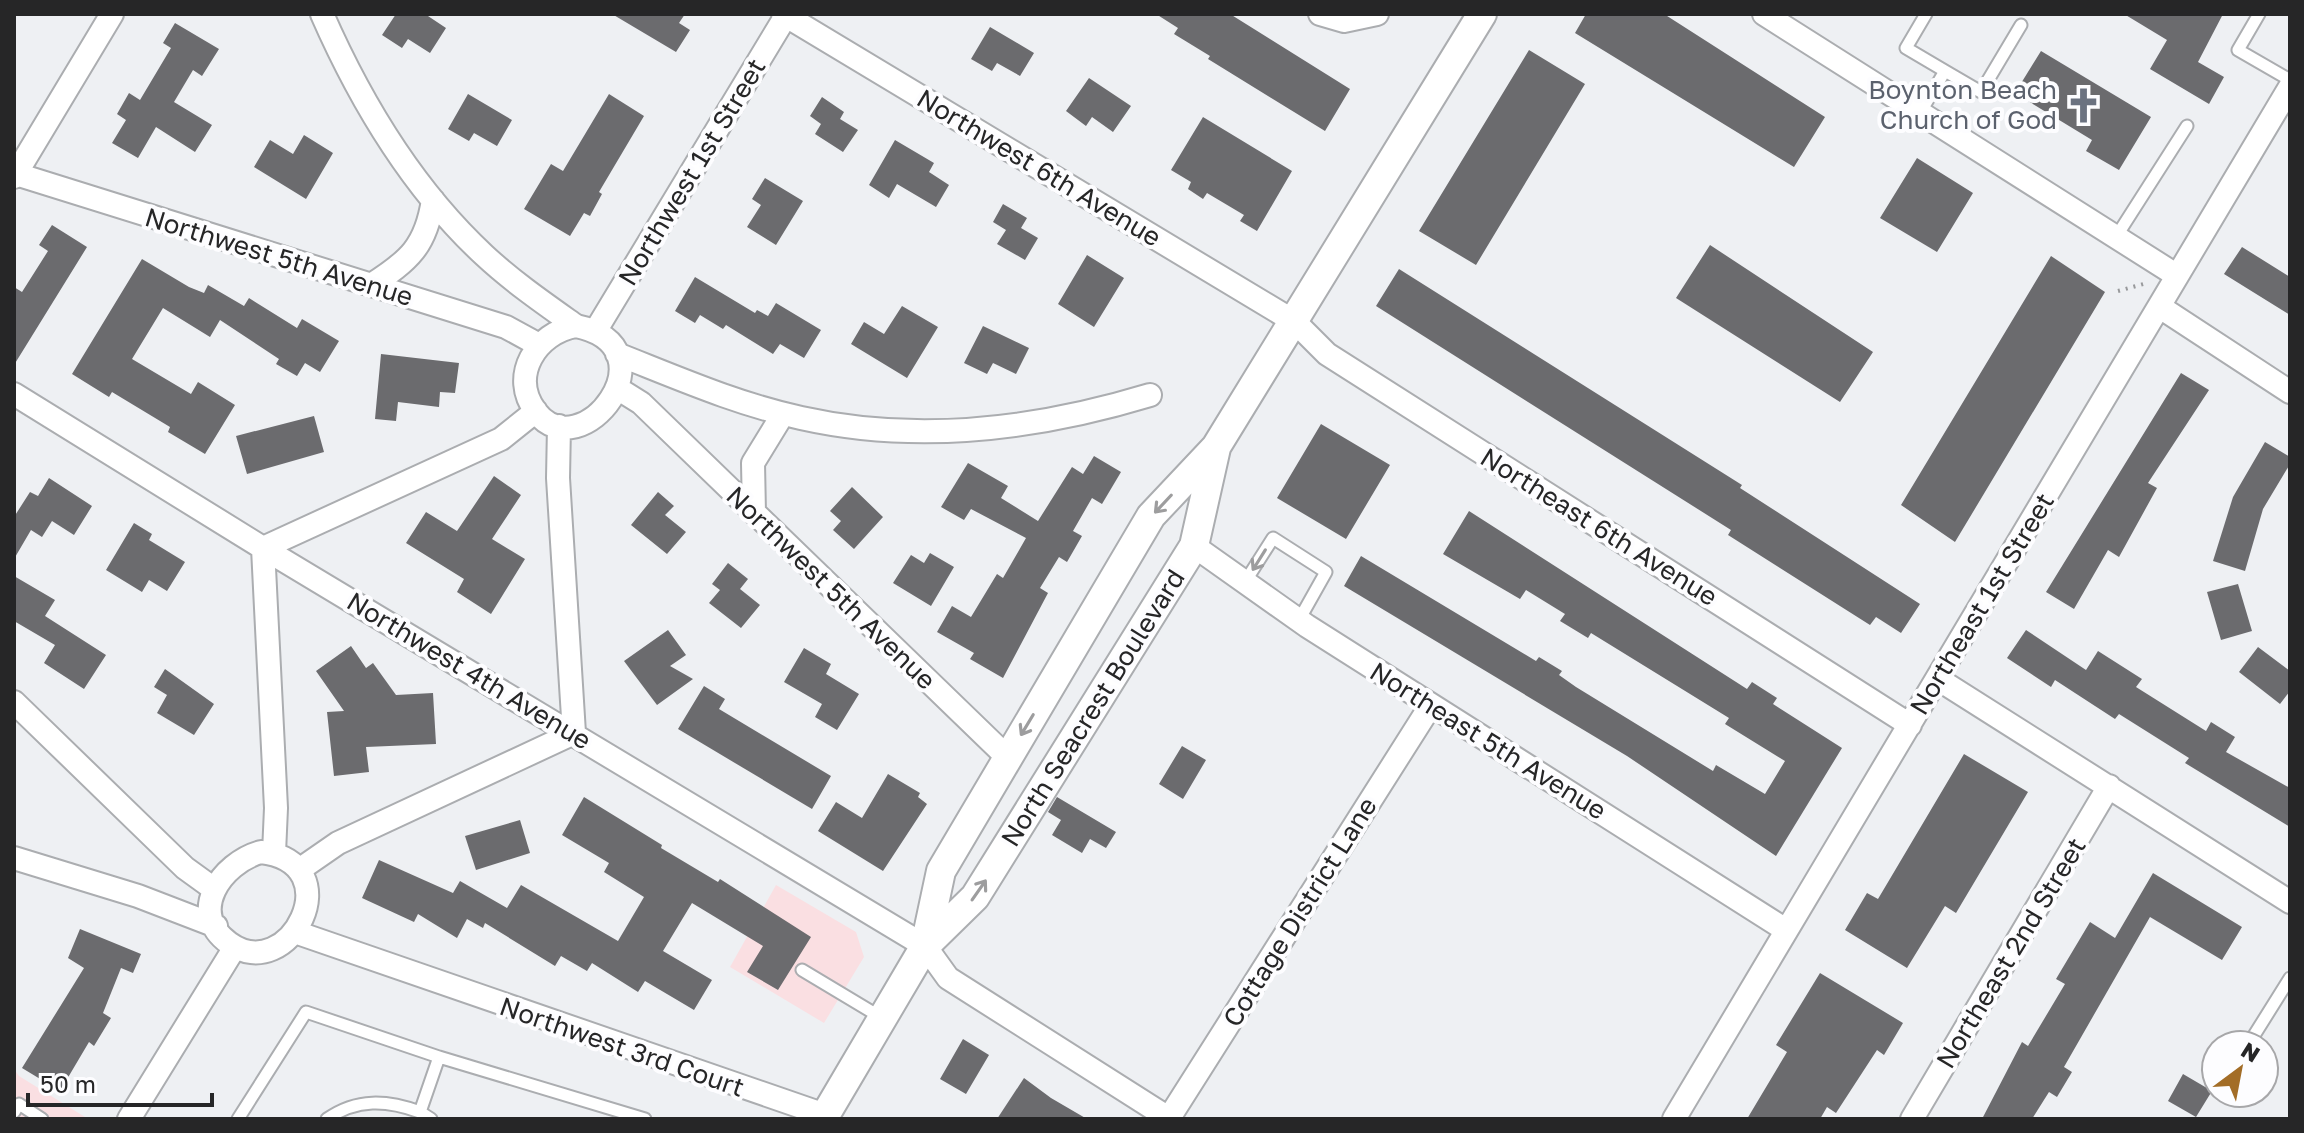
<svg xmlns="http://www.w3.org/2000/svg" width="2304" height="1133" font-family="'Golos Text',sans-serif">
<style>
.commercial{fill:#fadfe2}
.building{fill:#6b6b6e}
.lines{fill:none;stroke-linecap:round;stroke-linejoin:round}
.service-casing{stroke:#abadb0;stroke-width:15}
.minor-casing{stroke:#abadb0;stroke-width:26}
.tertiary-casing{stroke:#abadb0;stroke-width:32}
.path{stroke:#98999b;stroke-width:4;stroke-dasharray:2 6;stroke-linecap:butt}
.service{stroke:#fff;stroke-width:11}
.minor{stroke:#fff;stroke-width:22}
.tertiary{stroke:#fff;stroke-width:28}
.oneway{stroke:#9d9d9e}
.labels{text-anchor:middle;stroke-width:8;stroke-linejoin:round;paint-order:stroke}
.worship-label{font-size:26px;fill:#5b616d;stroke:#fdfdff;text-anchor:end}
.street-label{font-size:26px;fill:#262627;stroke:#fdfdff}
</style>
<rect width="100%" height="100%" fill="#eef0f3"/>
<path class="commercial" d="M776,885L856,932L864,957L824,1023L730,967Z
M14,1069L19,1076L85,1117L83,1119H14Z"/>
<path class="building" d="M396,14H425L446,28L430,53L408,39L402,48L382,35Z
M612,14H685L679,23L690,30L676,52Z
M1156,14H1230L1350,89L1325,131L1208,59L1210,56L1174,34L1178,28Z
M1586,14H1664L1825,117L1794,167L1575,33Z
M2124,14H2223L2198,62L2224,77L2209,104L2150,69L2167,40Z
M175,23L219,49L202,76L193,70L174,102L212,125L195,152L156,127L138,158L112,143L126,120L117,114L129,93L140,100L171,48L163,43Z
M990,27L1034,53L1020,76L997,63L992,71L971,59Z
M1529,50L1585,84L1476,265L1419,231Z
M2041,51L2151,117L2119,170L2086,151L2092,140L2015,93Z
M1089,78L1131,106L1113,132L1092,117L1086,126L1066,111Z
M468,94L512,120L497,146L474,133L469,141L448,129Z
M609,94L644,116L599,192L602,194L590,216L584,213L570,236L524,209L551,164L563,171Z
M822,97L844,112L840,119L858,130L843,152L815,134L821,124L810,116Z
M1203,117L1292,171L1257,231L1240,221L1244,215L1207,193L1203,199L1188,189L1191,182L1171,170Z
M304,135L333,153L306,199L254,167L270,140L293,154Z
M895,140L934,163L929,172L949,185L936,207L897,184L889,198L869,185Z
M1917,158L1973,193L1937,252L1880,218Z
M765,178L803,201L776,245L747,227L761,205L752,199Z
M1003,204L1027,218L1021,228L1038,238L1025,260L997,244L1006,230L993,222Z
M52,225L87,247L14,365V287L22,292L48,251L39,245Z
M1710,245L1873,352L1840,402L1676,298Z
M2242,247L2290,277V315L2224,274Z
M1087,255L1124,278L1094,327L1058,304Z
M2051,256L2105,292L1955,542L1901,505Z
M142,259L189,287L204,293L208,285L244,306L249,298L297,328L302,319L339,341L320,372L305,363L297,376L276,364L279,359L220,320L210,337L163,308L132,359L191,394L198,382L235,405L205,454L168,432L170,427L112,392L109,397L72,374Z
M1399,269L1742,485L1740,488L1920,604L1901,633L1876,617L1870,625L1728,535L1731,530L1376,306Z
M695,277L755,313L757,310L768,316L776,303L821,330L804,358L780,344L773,354L726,325L723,329L700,315L695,323L675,311Z
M902,306L938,327L907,378L851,344L864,322L884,334Z
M983,326L1029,348L1016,374L993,363L987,374L964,363Z
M381,354L459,363L455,393L440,392L439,407L398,402L396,421L375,419Z
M2181,373L2209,390L2148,483L2157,488L2119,557L2108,550L2074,609L2046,592Z
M314,416L324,452L247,474L236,436Z
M1321,424L1390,465L1346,539L1277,498Z
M2265,442L2290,457V464L2263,509L2245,571L2213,561L2233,497Z
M1094,456L1121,472L1102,504L1092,498L1073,531L1082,536L1067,562L1059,557L1040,588L1048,593L1003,678L970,659L974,653L937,632L952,606L971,617L997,574L1003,578L1026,538L971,509L964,520L941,507L968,463L1008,486L1001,498L1038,521L1072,467L1083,474Z
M494,476L521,495L492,539L525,559L491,614L457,592L464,579L406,543L426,512L457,531Z
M49,478L92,506L74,535L52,521L42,537L31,530L14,559V517L30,492L38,496Z
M852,487L883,517L854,549L833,530L841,521L830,511Z
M658,492L674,506L665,515L686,532L667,554L631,525Z
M1469,511L1747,689L1752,682L1777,698L1773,704L1842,748L1776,856L1627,756L1344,586L1361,556L1536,661L1539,657L1562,671L1559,675L1576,687L1713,771L1716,765L1765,794L1785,761L1725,724L1729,718L1591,633L1588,638L1560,621L1565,614L1526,590L1520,599L1443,554Z
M134,523L152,534L149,540L185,562L167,591L149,580L142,592L106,570Z
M930,553L954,567L931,606L893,583L911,555L924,563Z
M728,563L748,579L740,589L760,605L741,628L709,603L720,590L712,584Z
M14,576L55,600L45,616L106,655L84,689L44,663L55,645L14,621Z
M2238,584L2252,631L2221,640L2207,592Z
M668,630L686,655L670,666L693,679L657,705L624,661Z
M2026,630L2086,670L2098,651L2142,679L2136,687L2206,731L2211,722L2235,737L2226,752L2290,788V827L2185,763L2189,758L2119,714L2115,719L2055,680L2051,687L2007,658Z
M351,646L366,668L373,663L396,695L433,693L436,744L366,747L369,772L334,776L327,712L344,711L316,671Z
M2258,647L2290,671V691L2280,704L2239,672Z
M804,648L831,664L826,674L859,694L837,730L815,717L822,704L784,682Z
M165,669L214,704L194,735L157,713L167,695L154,687Z
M704,686L725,699L719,709L831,776L812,809L678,729Z
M1182,746L1206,760L1183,799L1159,784Z
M1964,754L2028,792L1956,913L1945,906L1907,968L1845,930L1867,893L1878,899Z
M888,774L920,793L918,797L927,804L883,871L818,831L836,802L862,818Z
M584,797L662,845L661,848L718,882L720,879L811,937L778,990L747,972L763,946L692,903L663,951L712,980L694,1010L645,981L638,992L592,963L587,971L561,956L555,966L485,923L483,928L467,919L457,938L418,914L414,922L362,898L379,860L453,893L460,881L507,908L521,885L618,941L644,897L604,872L609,863L562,835Z
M1057,797L1116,832L1106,848L1090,839L1082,853L1052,835L1061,820L1048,812Z
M520,820L530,853L476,870L465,836Z
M2153,873L2242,927L2222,960L2150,917L2064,1067L2072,1072L2057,1097L2049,1092L2032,1119H1982L2022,1042L2028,1046L2065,984L2056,979L2090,922L2115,938Z
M80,929L141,954L133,973L121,968L103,1013L111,1018L94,1046L89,1042L60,1091L22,1068L84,968L68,958Z
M1820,973L1903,1023L1884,1055L1877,1050L1836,1113L1827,1107L1820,1119H1747L1787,1052L1776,1045Z
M963,1039L989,1055L966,1094L940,1079Z
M2183,1074L2212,1091L2196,1117L2168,1101Z
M1024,1078L1051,1098L1087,1119H997Z"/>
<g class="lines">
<defs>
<path id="service" d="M1926,14L1906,48L1945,71
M2259,14L2238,50L2290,80
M1920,113L1945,71L1981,92L2021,25
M2116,237L2187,126
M1245,582L1273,538L1326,572L1299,620
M802,970L882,1018
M2248,1045L2290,978
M439,1057L645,1119
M14,1112L19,1104L42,1119
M420,1112L431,1119
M238,1119L306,1012L439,1057L420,1112C387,1100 357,1098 327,1119"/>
<path id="minor" d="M322,14C361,103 412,188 484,255C513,282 545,304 576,326
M783,14L1295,322L1327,354L1910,725
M1320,14L1344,21L1377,14
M1764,14L2176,275
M16,174L506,327L539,345
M14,177L112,14
M371,285C409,261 426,246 433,200
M2160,307L2290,392
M576,326C677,347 581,471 536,412C509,376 536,333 576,326Z
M596,330L787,14
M617,354C678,378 737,404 801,418C917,444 1038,429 1150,395
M617,388L641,403L1007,757
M14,394L263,548L925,946L948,978L1170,1119
M754,513L753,463L783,414
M1194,546L1307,626L1786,930
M1938,679L2290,902
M14,702L185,868L214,889
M261,852C353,863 289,987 229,943C187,913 221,863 261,852Z
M274,853L276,808L263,548L501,439L536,411
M14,858L138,896L216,926
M299,870L338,843L574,733L558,478L559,426
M295,932L825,1115
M1169,1118L1431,705
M129,1119L235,947
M1674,1119L2290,87
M1912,1119L2109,786"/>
<path id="tertiary" d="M925,946L941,871L1151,516L1216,447L1482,14
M823,1119L925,946L975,897L1194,546L1216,448"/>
</defs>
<use href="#service" class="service-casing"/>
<use href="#minor" class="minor-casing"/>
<use href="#tertiary" class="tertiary-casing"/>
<path class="path" d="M2118,291L2147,283"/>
<use href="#service" class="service"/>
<use href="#minor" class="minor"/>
<use href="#tertiary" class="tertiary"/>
</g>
<defs><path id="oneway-shaft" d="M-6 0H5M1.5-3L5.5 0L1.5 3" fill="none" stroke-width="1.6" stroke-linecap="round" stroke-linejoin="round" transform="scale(2)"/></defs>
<g class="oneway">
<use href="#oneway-shaft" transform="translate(1163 504) rotate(133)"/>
<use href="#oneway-shaft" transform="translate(1259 560) rotate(122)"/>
<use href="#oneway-shaft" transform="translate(1027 725) rotate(121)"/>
<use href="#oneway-shaft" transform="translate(979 890) rotate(-55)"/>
</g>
<defs>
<symbol id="church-bare" viewBox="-9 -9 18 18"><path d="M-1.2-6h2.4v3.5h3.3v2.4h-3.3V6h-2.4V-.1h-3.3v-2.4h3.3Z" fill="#6b7280" stroke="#fdfdff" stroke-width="2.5" paint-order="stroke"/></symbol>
</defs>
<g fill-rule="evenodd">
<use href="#church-bare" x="2058" y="80" width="51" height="51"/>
</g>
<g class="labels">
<g class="worship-label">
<text x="2057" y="99">Boynton Beach<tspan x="2057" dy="30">Church of God</tspan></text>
</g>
<g class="street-label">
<text transform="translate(1039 168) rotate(31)" y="9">Northwest 6th Avenue</text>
<text transform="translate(692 172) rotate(-59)" y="9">Northwest 1st Street</text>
<text transform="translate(279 257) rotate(17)" y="9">Northwest 5th Avenue</text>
<text transform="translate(1599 527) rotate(32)" y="9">Northeast 6th Avenue</text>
<text transform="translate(831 588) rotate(44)" y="9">Northwest 5th Avenue</text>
<text transform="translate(1982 604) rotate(-59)" y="9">Northeast 1st Street</text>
<text transform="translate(469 671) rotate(31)" y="9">Northwest 4th Avenue</text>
<text transform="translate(1093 708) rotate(-58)" y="9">North Seacrest Boulevard</text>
<text transform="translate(1488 741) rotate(32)" y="9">Northeast 5th Avenue</text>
<text transform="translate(1300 912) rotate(-58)" y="9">Cottage District Lane</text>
<text transform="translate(2011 953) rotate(-59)" y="9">Northeast 2nd Street</text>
<text transform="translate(622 1047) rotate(19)" y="9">Northwest 3rd Court</text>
</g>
</g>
<rect width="2304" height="1133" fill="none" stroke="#262627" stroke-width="32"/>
<g transform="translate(2240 1069) rotate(32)"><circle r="38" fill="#fdfdff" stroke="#a7a7a9" stroke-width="2"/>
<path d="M0-6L14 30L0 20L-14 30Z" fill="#a36d27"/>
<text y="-12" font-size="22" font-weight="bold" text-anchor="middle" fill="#262627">N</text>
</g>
<path d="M28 1093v12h184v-12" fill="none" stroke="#262627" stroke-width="4"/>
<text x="40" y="1093" font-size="24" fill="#262627" stroke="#fdfdff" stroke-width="6" paint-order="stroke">50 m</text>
</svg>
